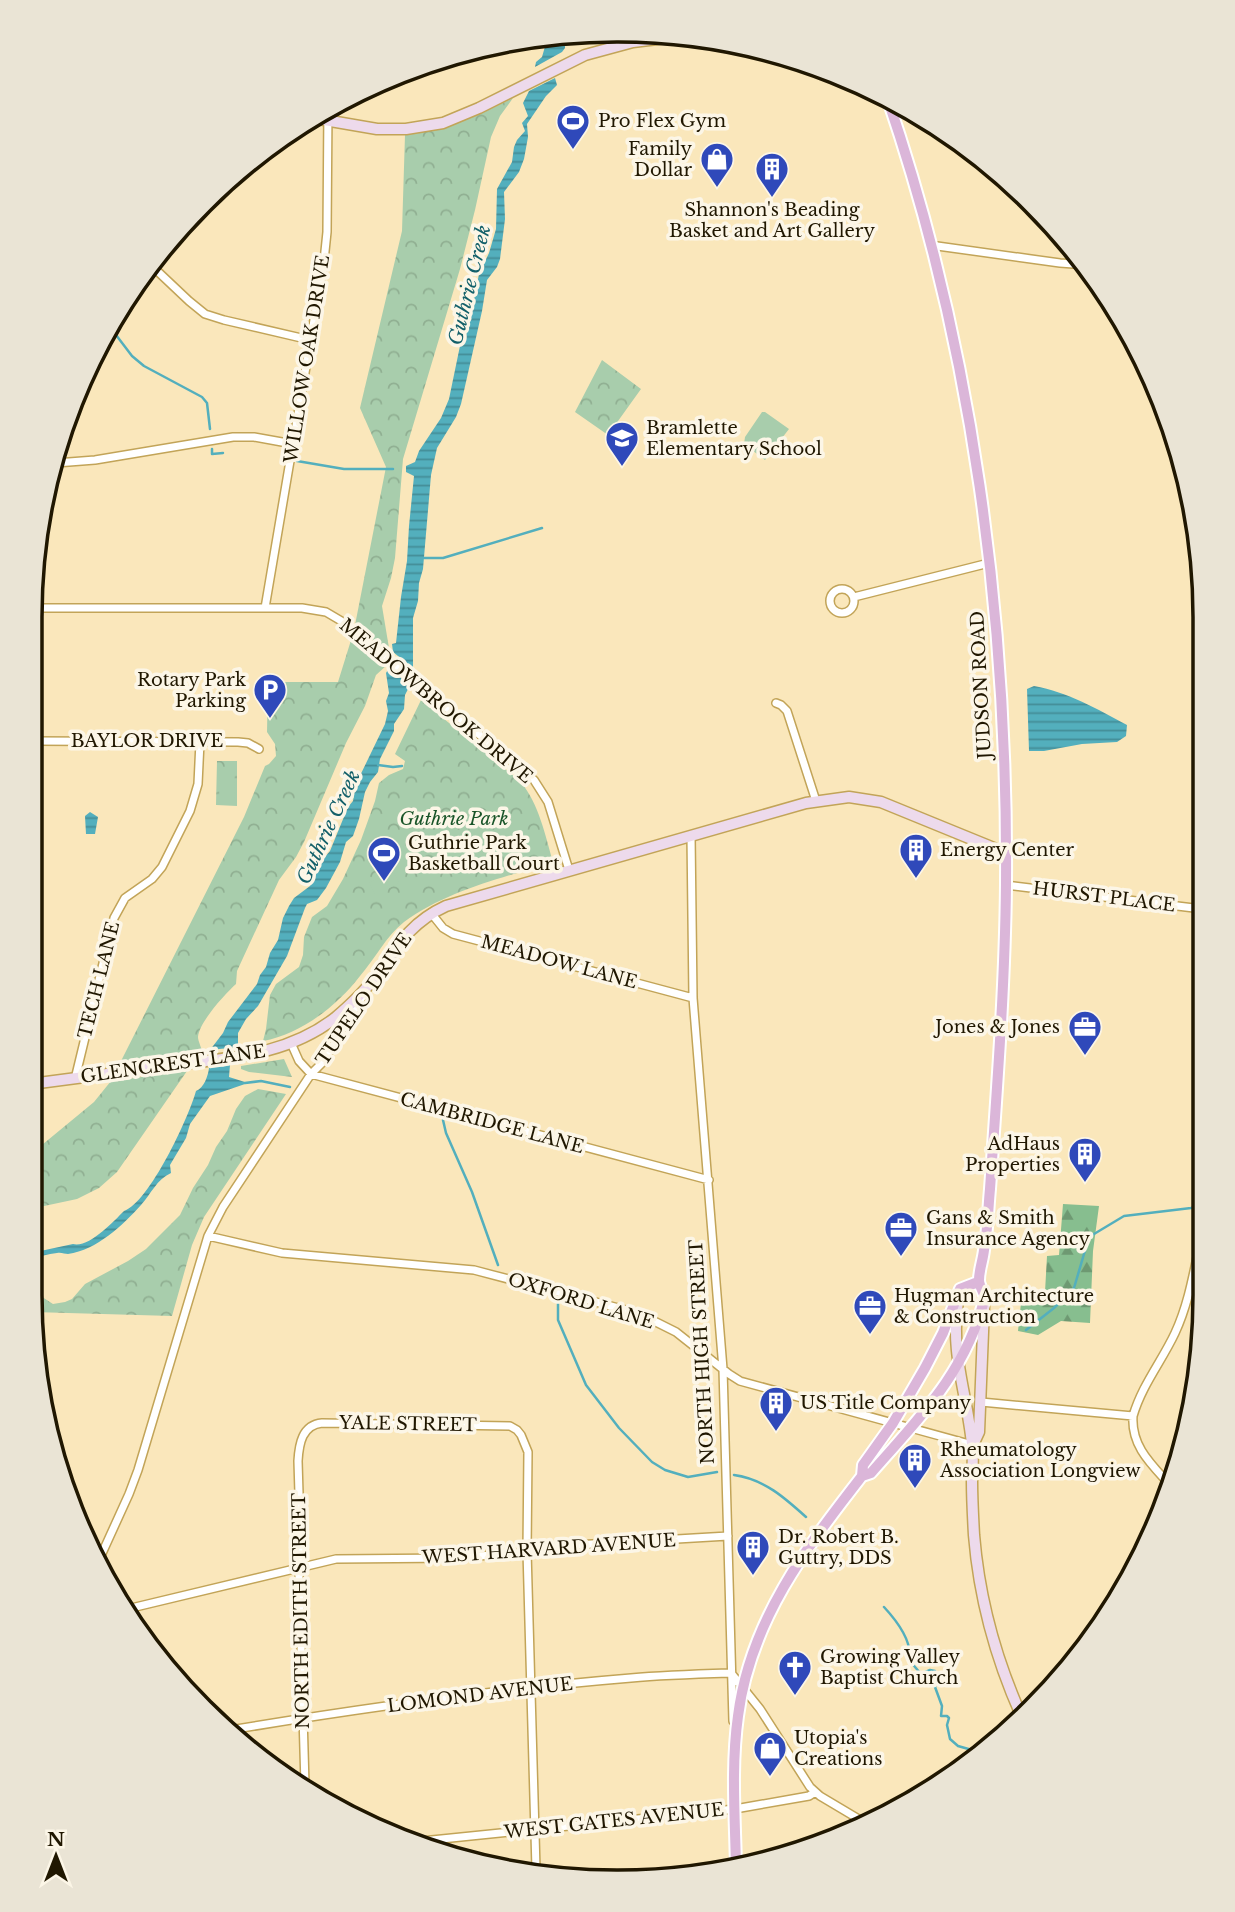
<svg xmlns="http://www.w3.org/2000/svg" width="1235" height="1912" font-family="'Libre Baskerville',serif">
<style>
.forest{fill:url(#forest-firs)}
.park{fill:url(#park-crowns)}
.pitch{fill:#a8cdac}
.water{fill:url(#water-rules)}
.lines{fill:none;stroke-linecap:round;stroke-linejoin:round}
.stream{stroke:#53afbd;stroke-width:2.5}
.street-casing{stroke:#c2a458;stroke-width:10}
.secondary-casing{stroke:#c2a458;stroke-width:13}
.primary-casing{stroke:#fff;stroke-width:14}
.street{stroke:#fff;stroke-width:7}
.secondary{stroke:#eddaec;stroke-width:10}
.primary{stroke:#dbb6d9;stroke-width:10}
.labels{text-anchor:middle;stroke-width:7;stroke-linejoin:round;paint-order:stroke}
.poi-label{font-size:18px;fill:#201701;stroke:#fcf6e7;text-anchor:start}
.street-label{font-size:18px;fill:#201701;stroke:#fcf6e7}
.park-label{font-size:18px;font-style:italic;fill:#195428;stroke:#fcf6e7}
.water-label{font-size:19px;font-style:italic;fill:#13606a;stroke:#fcf6e7}
.rim{fill:none;stroke:#201701;stroke-width:3.5}
</style>
<defs>
<pattern id="forest-firs" width="22" height="20" patternUnits="userSpaceOnUse" patternTransform="scale(1.75)"><rect width="22" height="20" fill="#87be8f"/><path d="M5 1l3.5 6h-7zM16 11l3.5 6h-7z" fill="#6e9972"/></pattern>
<pattern id="park-crowns" width="20" height="18" patternUnits="userSpaceOnUse" patternTransform="scale(1.75)"><rect width="20" height="18" fill="#a8cdac"/><path d="M2 6a3 3 0 1 1 6 0M12 15a3 3 0 1 1 6 0" fill="none" stroke="#90af92"/></pattern>
<pattern id="water-rules" width="6" height="5" patternUnits="userSpaceOnUse" patternTransform="scale(1.75)"><rect width="6" height="5" fill="#53afbd"/><path d="M0 2.5h6" fill="none" stroke="#448d97"/></pattern>
</defs>
<rect width="100%" height="100%" fill="#fae7bb"/>
<path class="forest" d="M1063,1204L1099,1206L1093,1251L1090,1323L1061,1321L1038,1335L1018,1331L1021,1303L1045,1292L1047,1256L1059,1255Z"/>
<path class="park" d="M513,98L500,116L491,137L475,210L460,269L403,459L395,558L391,578L382,606L390,654L355,625L386,467L360,408L402,231L405,135C444,131 478,116 513,98Z
M602,360L641,389L608,435L575,412Z
M352,637L387,665L376,675L365,706L346,743L304,842L296,857L279,880L237,971L236,984C226,993 199,1022 198,1037C198,1041 202,1049 203,1054L119,1065L244,817L265,766L269,764L276,756L275,744L267,732L268,682H338Z
M421,700L521,782C539,805 545,834 553,862C503,878 448,890 404,922C386,936 375,959 360,976C337,1006 301,1034 263,1041L266,1029L270,995L276,984L299,967L303,955L304,937L312,917L327,906L343,879L361,840L375,801L379,783L389,775L403,769L405,761L395,754Z
M217,761H237V806L216,805Z
M284,1059L292,1077L249,1072L241,1069V1066Z
M187,1071L117,1172L99,1188L77,1199L30,1209L31,1154L94,1102L111,1081Z
M258,1089L286,1094L204,1217L192,1245L172,1316L33,1312L30,1296L39,1295L53,1304L65,1302L72,1299L85,1284L128,1261L146,1249L180,1215L193,1188L208,1165L216,1147L227,1131L236,1109L245,1096Z"/>
<path class="pitch" d="M762,412H765L789,429L765,460L744,444L745,437Z
M220,768H235L234,800H219Z
M477,809L491,811L488,843L473,841Z
M496,811L511,813L507,845L493,843Z
M393,871L399,883L375,895L369,883Z"/>
<path class="water" d="M565,33V48L562,52L535,67L536,62L542,57L548,36Z
M555,78L557,85L546,96L527,124L528,137L524,159L519,172L504,192L505,219L500,259L497,267L487,280L482,311L461,404L456,417L437,448L431,475L423,569L419,583L418,601L413,618V668L393,652L392,644L396,643L401,597L407,561L409,526L414,476L406,472V466L415,462L419,451L441,418L449,399L461,341L471,314L479,274L489,253L496,229L497,189L512,162L514,147L517,140L525,131L522,123L528,116L523,103L529,91Z
M389,668L410,685L405,695L404,709L394,724V731L380,759L378,772L370,782L365,792L359,819L353,836L346,842L340,862L326,888L317,900L307,904L305,908L287,956L258,1006L246,1019L238,1033V1047L210,1050L223,1033L228,1022L257,984L260,975L266,967L270,953L278,940L283,918L289,906L294,898L310,886L324,858L330,851L348,807L353,801L356,784L385,724L388,711L386,701L389,693L386,673Z
M1034,686C1068,692 1097,709 1127,725L1126,736L1117,742L1082,744L1044,751H1029L1027,689Z
M90,812L98,817L95,834H86L85,816Z
M230,1065L229,1077L248,1083L210,1096L190,1124L186,1138L170,1165L171,1173C157,1179 151,1194 141,1205C123,1225 97,1250 68,1254C65,1254 61,1252 57,1253C48,1254 39,1257 30,1258V1247L31,1253L73,1244C89,1248 113,1222 124,1211C149,1203 189,1117 196,1091C204,1088 208,1076 209,1068Z"/>
<g class="lines">
<path class="stream" d="M113,331L132,356L144,366L202,397L207,403L210,429
M212,449V454L223,453
M297,461L344,469H393
M424,558H443L542,528
M378,765L393,767L402,766
M245,1083L261,1081L290,1087
M443,1120L446,1133L472,1192L498,1265
M558,1303V1320L586,1385L619,1428L652,1462L665,1470L688,1477L717,1472
M1026,1330L1054,1308L1074,1288L1089,1237L1124,1216L1191,1208L1197,1206
M734,1475C764,1479 785,1498 806,1517
M884,1607C896,1620 913,1642 909,1660L921,1674L930,1670L935,1671L937,1676L935,1687L942,1706L941,1716H947L949,1718L947,1725L950,1739L958,1746L979,1752"/>
<defs>
<path id="street" d="M930,245L1060,263L1087,265
M153,267L189,301L205,314L224,320L310,340
M56,463L95,460L233,437H254L293,444
M830 601a12 12 0 1 1 24 0a12 12 0 1 1-24 0Z
M854,597L989,563
M34,608H302L326,612L343,622L534,780L548,802L569,870
M265,608L324,261L327,232L328,108
M776,703L781,705L787,711L816,801
M33,741L238,742L248,743L259,749
M691,835L693,998L723,1369L733,1721
M1006,885L1202,909
M431,913L443,928L453,934L693,998
M291,1043L299,1061L311,1074L709,1180
M75,1079L114,918L125,898L152,879L162,867L190,811L198,784L200,742
M208,1236L282,1253L474,1270L626,1310L656,1322L676,1332L729,1374L740,1381L973,1445
M981,1402L1133,1416C1142,1385 1162,1361 1175,1333C1189,1303 1194,1270 1201,1238
M1133,1416C1131,1446 1151,1464 1170,1485
M99,1560L129,1494L138,1470L208,1236L223,1207L311,1074L323,1062L363,996
M123,1610L336,1559L454,1558L517,1553L575,1545L728,1536
M230,1730C363,1708 497,1689 631,1678C664,1675 698,1674 731,1673L760,1709L810,1787L820,1796L862,1821
M305,1785L299,1575L301,1559L298,1461C299,1444 302,1425 322,1423L510,1426L517,1430L521,1435L528,1452L527,1551L536,1869
M412,1842L735,1809L809,1796L815,1792"/>
<path id="secondary" d="M313,118L377,129H406L443,123L479,108L585,55L633,42L690,35
M31,1084C77,1078 123,1072 168,1066C227,1058 286,1056 335,1018C349,1006 365,991 376,976C397,946 411,922 446,906L806,803L849,797L881,802L1006,853
M958,1301C950,1354 967,1393 972,1444C974,1456 972,1469 972,1481C972,1499 973,1517 974,1535C979,1596 996,1659 1021,1715
M973,1445L979,1432L984,1307"/>
<path id="primary" d="M862,1476L863,1465L893,1423L925,1368L943,1333L960,1289L978,1282
M736,1867C735,1817 731,1766 738,1716C750,1621 806,1548 862,1476L871,1473C920,1417 966,1372 985,1297C983,1292 979,1285 979,1280C979,1270 983,1260 984,1250C988,1230 988,1209 990,1189C997,1088 1005,986 1006,884C1008,619 973,349 887,97"/>
</defs>
<use href="#street" class="street-casing"/>
<use href="#secondary" class="secondary-casing"/>
<use href="#primary" class="primary-casing"/>
<use href="#street" class="street"/>
<use href="#secondary" class="secondary"/>
<use href="#primary" class="primary"/>
</g>
<defs>
<symbol id="stadium-pin" viewBox="-11 -11 22 30"><path d="M0 17L-7.5 6A9.5 9.5 0 1 1 7.5 6Z" fill="#2f49ba" stroke="#fcf6e7"/><path d="M0-5a6.5 5 0 1 0 0 10a6.5 5 0 1 0 0-10ZM-3.5-1.8h7v3.6h-7Z" fill="#fff"/></symbol>
<symbol id="shop-pin" viewBox="-11 -11 22 30"><path d="M0 17L-7.5 6A9.5 9.5 0 1 1 7.5 6Z" fill="#2f49ba" stroke="#fcf6e7"/><path d="M-5-2.5h2.3a2.7 3.5 0 0 1 5.4 0H5L5.5 6h-11ZM-1.5-2.5h3a1.5 2.3 0 0 0-3 0Z" fill="#fff"/></symbol>
<symbol id="building-pin" viewBox="-11 -11 22 30"><path d="M0 17L-7.5 6A9.5 9.5 0 1 1 7.5 6Z" fill="#2f49ba" stroke="#fcf6e7"/><path d="M-4-6H4V6H1V3H-1V6H-4ZM-2.5-4.3h1.7v1.8h-1.7ZM.8-4.3h1.7v1.8H.8ZM-2.5-1h1.7V.8h-1.7ZM.8-1h1.7V.8H.8Z" fill="#fff"/></symbol>
<symbol id="school-pin" viewBox="-11 -11 22 30"><path d="M0 17L-7.5 6A9.5 9.5 0 1 1 7.5 6Z" fill="#2f49ba" stroke="#fcf6e7"/><path d="M0-5L7-2L0 1L-7-2ZM-4 1L0 2.5L4 1V4Q0 6-4 4Z" fill="#fff"/></symbol>
<symbol id="parking-pin" viewBox="-11 -11 22 30"><path d="M0 17L-7.5 6A9.5 9.5 0 1 1 7.5 6Z" fill="#2f49ba" stroke="#fcf6e7"/><path d="M-3.5-5.5H1a3.5 3.5 0 0 1 0 7H-1V5.5H-3.5ZM-1-3.4V-.6H.8a1.4 1.4 0 0 0 0-2.8Z" fill="#fff"/></symbol>
<symbol id="office-pin" viewBox="-11 -11 22 30"><path d="M0 17L-7.5 6A9.5 9.5 0 1 1 7.5 6Z" fill="#2f49ba" stroke="#fcf6e7"/><path d="M-6-3h4V-5.5h4V-3h4V5H-6ZM-1-4.5V-3h2v-1.5ZM-6 0V1H6V0Z" fill="#fff"/></symbol>
<symbol id="church-pin" viewBox="-11 -11 22 30"><path d="M0 17L-7.5 6A9.5 9.5 0 1 1 7.5 6Z" fill="#2f49ba" stroke="#fcf6e7"/><path d="M-1.2-6h2.4v3.5h3.3v2.4h-3.3V6h-2.4V-.1h-3.3v-2.4h3.3Z" fill="#fff"/></symbol>
</defs>
<g fill-rule="evenodd">
<use href="#stadium-pin" x="554" y="102" width="38" height="52"/>
<use href="#shop-pin" x="698" y="140" width="38" height="52"/>
<use href="#building-pin" x="753" y="150" width="38" height="52"/>
<use href="#school-pin" x="603" y="419" width="38" height="52"/>
<use href="#parking-pin" x="251" y="671" width="38" height="52"/>
<use href="#building-pin" x="897" y="831" width="38" height="52"/>
<use href="#stadium-pin" x="365" y="834" width="38" height="52"/>
<use href="#office-pin" x="1066" y="1008" width="38" height="52"/>
<use href="#building-pin" x="1066" y="1135" width="38" height="52"/>
<use href="#office-pin" x="882" y="1209" width="38" height="52"/>
<use href="#office-pin" x="851" y="1287" width="38" height="52"/>
<use href="#building-pin" x="757" y="1384" width="38" height="52"/>
<use href="#building-pin" x="896" y="1441" width="38" height="52"/>
<use href="#building-pin" x="734" y="1528" width="38" height="52"/>
<use href="#church-pin" x="776" y="1648" width="38" height="52"/>
<use href="#shop-pin" x="751" y="1729" width="38" height="52"/>
</g>
<g class="labels">
<g class="poi-label">
<text x="598" y="127">Pro Flex Gym</text>
<text x="692" y="155" text-anchor="end">Family<tspan x="692" dy="21">Dollar</tspan></text>
<text x="772" y="216" text-anchor="middle">Shannon's Beading<tspan x="772" dy="21">Basket and Art Gallery</tspan></text>
<text x="646" y="434">Bramlette<tspan x="646" dy="21">Elementary School</tspan></text>
<text x="246" y="686" text-anchor="end">Rotary Park<tspan x="246" dy="21">Parking</tspan></text>
<text x="408" y="849">Guthrie Park<tspan x="408" dy="21">Basketball Court</tspan></text>
<text x="940" y="856">Energy Center</text>
<text x="1060" y="1033" text-anchor="end">Jones &amp; Jones</text>
<text x="1060" y="1150" text-anchor="end">AdHaus<tspan x="1060" dy="21">Properties</tspan></text>
<text x="926" y="1224">Gans &amp; Smith<tspan x="926" dy="21">Insurance Agency</tspan></text>
<text x="894" y="1302">Hugman Architecture<tspan x="894" dy="21">&amp; Construction</tspan></text>
<text x="800" y="1409">US Title Company</text>
<text x="940" y="1456">Rheumatology<tspan x="940" dy="21">Association Longview</tspan></text>
<text x="778" y="1543">Dr. Robert B.<tspan x="778" dy="21">Guttry, DDS</tspan></text>
<text x="820" y="1663">Growing Valley<tspan x="820" dy="21">Baptist Church</tspan></text>
<text x="794" y="1744">Utopia's<tspan x="794" dy="21">Creations</tspan></text>
</g>
<g class="street-label">
<text transform="translate(307 359) rotate(-81)" y="6">WILLOW OAK DRIVE</text>
<text transform="translate(981 685) rotate(-93)" y="6">JUDSON ROAD</text>
<text transform="translate(436 701) rotate(40)" y="6">MEADOWBROOK DRIVE</text>
<text x="147" y="747">BAYLOR DRIVE</text>
<text transform="translate(1104 897) rotate(7)" y="6">HURST PLACE</text>
<text transform="translate(559 962) rotate(15)" y="6">MEADOW LANE</text>
<text transform="translate(99 980) rotate(-76)" y="6">TECH LANE</text>
<text transform="translate(364 999) rotate(-56)" y="6">TUPELO DRIVE</text>
<text transform="translate(173 1064) rotate(-8)" y="6">GLENCREST LANE</text>
<text transform="translate(492 1123) rotate(15)" y="6">CAMBRIDGE LANE</text>
<text transform="translate(581 1301) rotate(17)" y="6">OXFORD LANE</text>
<text transform="translate(702 1352) rotate(-93)" y="6">NORTH HIGH STREET</text>
<text transform="translate(408 1424) rotate(1)" y="6">YALE STREET</text>
<text transform="translate(549 1549) rotate(-4)" y="6">WEST HARVARD AVENUE</text>
<text transform="translate(301 1611) rotate(-91)" y="6">NORTH EDITH STREET</text>
<text transform="translate(480 1695) rotate(-7)" y="6">LOMOND AVENUE</text>
<text transform="translate(614 1821) rotate(-6)" y="6">WEST GATES AVENUE</text>
</g>
<g class="park-label">
<text x="454" y="825">Guthrie Park</text>
</g>
<g class="water-label">
<text transform="translate(469 285) rotate(-76)" y="7">Guthrie Creek</text>
<text transform="translate(328 827) rotate(-65)" y="7">Guthrie Creek</text>
</g>
</g>
<path d="M0 0H1235V1912H0ZM617 42H618A575 575 0 0 1 1193 617V1295A575 575 0 0 1 618 1870H617A575 575 0 0 1 42 1295V617A575 575 0 0 1 617 42Z" fill="#eae4d5" fill-rule="evenodd"/>
<path class="rim" d="M617 42H618A575 575 0 0 1 1193 617V1295A575 575 0 0 1 618 1870H617A575 575 0 0 1 42 1295V617A575 575 0 0 1 617 42Z"/>
<g transform="translate(56 1856)" stroke="#fcf6e7" stroke-width="5" paint-order="stroke">
<path d="M0-5L12 26L0 18L-12 26Z" fill="#201701"/>
<text y="-10" font-size="19" font-weight="bold" text-anchor="middle" fill="#201701">N</text>
</g>
</svg>
